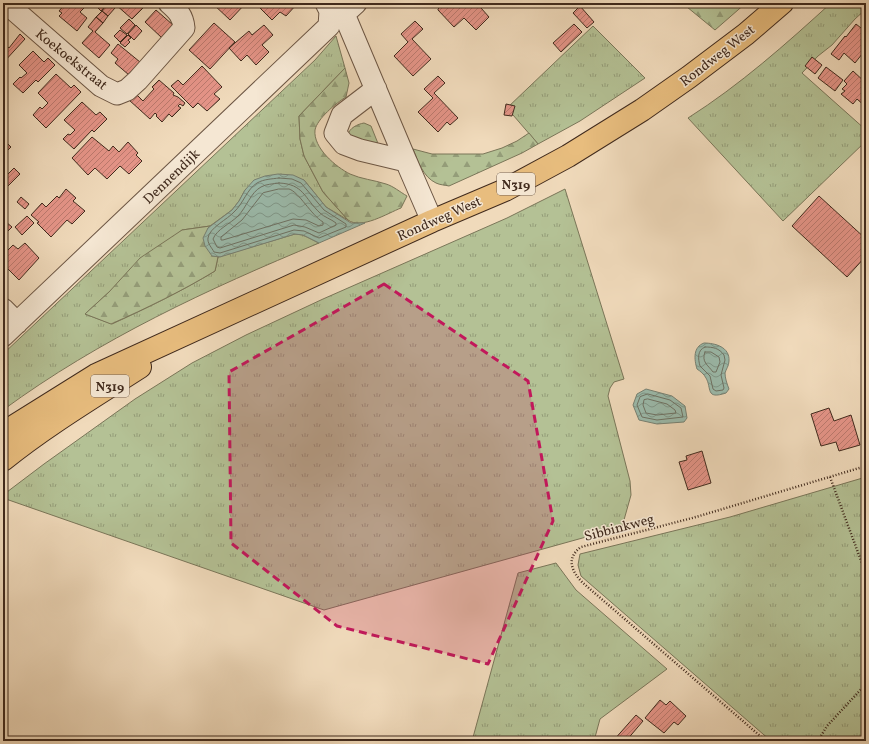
<svg xmlns="http://www.w3.org/2000/svg" width="869" height="744" font-family="Vollkorn,serif">
<style>
.grass{fill:url(#grass-tufts);stroke:#7a7659}
.forest{fill:url(#forest-firs);stroke:#7a7659}
.water{fill:url(#water-waves);stroke:#778173}
.lines{fill:none;stroke-linecap:round;stroke-linejoin:round}
.shore{stroke:#6e7264;stroke-width:1}
.building{fill:url(#building-hatch);stroke:#402a1d}
.minor-casing{stroke:#6c5644;stroke-width:23}
.major-casing{stroke:#402a1d;stroke-width:24}
.path{stroke:#402a1d;stroke-width:2.5;stroke-dasharray:1 2;stroke-linecap:butt}
.minor{stroke:#f5e7d3;stroke-width:21}
.major{stroke:#e8bd7e;stroke-width:22}
.marked{fill:#c2185b;fill-opacity:0.2;stroke:#c2185b;stroke-width:3;stroke-dasharray:8 5;stroke-linejoin:round}
.labels{text-anchor:middle;stroke-width:3;stroke-linejoin:round;paint-order:stroke}
.shield{fill:#f5e7d3;stroke:#766354;stroke-width:1}
.shield-label{font-size:13px;font-weight:bold;fill:#402a1d}
.street-label{font-size:14px;fill:#402a1d;stroke:#f5e7d3}
</style>
<defs>
<pattern id="grass-tufts" width="24" height="20" patternUnits="userSpaceOnUse"><rect width="24" height="20" fill="#b4c195"/><path d="M3 7l-1-3M5 7V3M7 7l1-3M15 17l-1-3M17 17v-4M19 17l1-3" fill="none" stroke="#949d79"/></pattern>
<pattern id="forest-firs" width="22" height="20" patternUnits="userSpaceOnUse"><rect width="22" height="20" fill="#b4c195"/><path d="M5 1l3.5 6h-7zM16 11l3.5 6h-7z" fill="#949d79"/></pattern>
<pattern id="water-waves" width="16" height="10" patternUnits="userSpaceOnUse"><rect width="16" height="10" fill="#9bbbac"/><path d="M0 5q4-4 8 0t8 0" fill="none" stroke="#80988b"/></pattern>
<pattern id="building-hatch" width="6" height="6" patternUnits="userSpaceOnUse"><rect width="6" height="6" fill="#e69589"/><path d="M-1 1l2-2M0 6l6-6M5 7l2-2" fill="none" stroke="#bc7a6f"/></pattern>
</defs>
<rect width="100%" height="100%" fill="#f0dabb"/>
<filter id="stains"><feTurbulence type="fractalNoise" baseFrequency=".005" numOctaves="4"/><feColorMatrix values="0 0 0 0 .2 0 0 0 0 .09 0 0 0 0 .02 0 0 0 .5 -.17"/></filter>
<radialGradient id="worn" r=".72"><stop offset=".6" stop-color="#630" stop-opacity="0"/><stop offset="1" stop-color="#630" stop-opacity=".3"/></radialGradient>
<path class="grass" d="M831,3H866V9L855,19L832,45L818,56L802,73L866,130V141L783,221L688,118C740,85 786,44 831,3Z
M593,26L645,78L580,121L538,144L507,108Z
M336,36L345,68L299,116L300,139L304,156L323,192L348,220L326,207L304,180L245,190L239,201L232,210L210,226L182,230L109,292L85,314L112,324C147,308 182,291 215,271L218,257L295,234L303,235L319,243C208,289 100,339 3,410V354L315,60Z
M565,189L624,379L614,382L610,388L608,396L630,481L631,495L622,527L324,610L3,498V495L44,464L135,399L192,363L246,335L323,299L507,218Z
M866,477V741H771L581,576L578,565L580,554L730,517Z
M556,563L576,590L667,669L600,719L594,741H472L518,573Z"/>
<path class="forest" d="M691,3H746L715,30L687,7Z
M345,68L349,83L346,97C336,103 317,119 315,130C313,148 336,167 350,174C361,179 374,180 386,184C393,186 400,192 407,196L401,208C388,213 361,230 348,220L323,192L304,156L300,139L299,116Z
M364,123L371,126L379,146L348,135C349,128 358,124 364,123Z
M529,133L538,144L522,153L449,186C445,185 440,185 436,183C423,177 418,161 413,149L432,154H483L502,148L517,141Z
M210,226L208,228L212,255L218,257L215,271C182,291 147,308 111,324L85,314L109,292L140,258L182,230Z"/>
<path class="water" d="M278,174L293,175L304,180L326,207L351,223H365L319,243L303,235L295,234L220,257L212,256L205,246L203,238L208,228L232,210L239,201L245,190L254,180L265,176Z
M704,343C715,343 730,347 729,361C729,366 726,369 725,373C725,378 727,384 729,389L726,393C705,400 712,388 706,378C704,374 700,371 697,369C694,359 693,347 704,343Z
M646,389L672,396L685,406L687,418L684,422L657,424L639,420L633,405L637,394Z"/>
<g class="lines">
<path class="shore" d="M279,178L292,179L301,183L324,210L346,224V227L319,238L304,231L294,230L220,253L214,252C212,248 207,243 208,238C209,228 228,219 234,212C243,204 247,189 257,183C264,179 272,179 279,178Z
M279,183C304,184 304,198 320,213C324,217 331,219 336,223V225L319,233L305,227L294,225L220,248L217,247L213,239C217,229 230,224 238,216C246,208 251,192 261,187C266,184 273,184 279,183Z
M279,189C282,189 286,189 289,189C299,192 311,215 323,222V225L319,226L306,220L293,219L223,240H221V237L242,220L263,193Z
M705,347C713,347 719,348 724,355L725,360L721,375L724,388L723,390L716,391L713,389L710,376L700,366C698,359 697,350 705,347Z
M705,352H711L719,357L720,362L716,372H713C708,365 701,362 705,352Z
M648,394L670,400L681,408L683,417L657,420L642,417L637,405L640,397Z
M648,399L667,404L675,410L676,413L657,415L646,413L643,405L644,400Z"/>
</g>
<path class="building" d="M66,3L72,4L73,3H82L86,6L80,12L87,18L77,31L59,16L62,13L59,11Z
M95,3H108L101,11L94,4Z
M108,3H110L115,8L108,16L102,11Z
M117,3H139L144,7L132,19L115,4Z
M212,3H246L230,20Z
M255,3H295L297,4L286,16L280,12L272,20Z
M444,3H454L459,8L465,3H486L481,8L489,17L476,30L464,18L454,27L438,10V9Z
M580,6L594,22L587,28L573,13Z
M156,10L173,25L162,38L145,22Z
M102,11L108,16L103,23L96,17Z
M96,17L103,23L95,32L110,45L99,58L82,43L93,31L88,27Z
M129,19L135,25L127,34L120,28Z
M415,21L423,29L412,39L431,59L413,76L394,56L408,42L401,34Z
M214,23L235,42L210,69L189,50Z
M574,24L582,32L561,52L553,43Z
M856,24L866,32V45L864,47L866,49L855,63L844,53L839,60L831,54L845,36L846,37Z
M136,25L142,31L134,40L128,34Z
M264,25L273,35L262,45L269,52L256,65L247,55L241,61L229,48L249,31L252,35Z
M120,30L127,35L120,42L114,36Z
M20,34L25,39L3,63V44L4,43L9,48Z
M128,35L131,38L128,40L130,42L125,47L120,43Z
M118,44L140,62L129,75L115,63L118,59L111,53Z
M33,51L44,62L48,58L55,65L38,82L36,80L23,93L13,84L20,77L21,78L27,73L19,65Z
M812,57L822,65L815,74L805,66Z
M202,66L222,87L214,94L220,99L207,111L198,103L193,108L171,86L178,80L183,85Z
M826,67L843,80L835,91L818,78Z
M853,71L866,83V107L857,99L853,104L841,94L845,91L842,89L847,84L844,81Z
M56,74L71,88L74,85L81,92L46,128L33,115L40,107L42,109L48,103L38,93Z
M438,76L445,83L434,93L458,118L450,125L447,122L438,132L418,112L433,98L424,89Z
M159,80L174,93L173,95L178,97L185,103L183,106L180,104L178,106L181,108L172,117L169,114L162,122L156,116L157,115L155,113L150,119L129,100L135,93L143,101L154,89L152,87Z
M82,102L96,115L100,112L107,119L94,132L92,130L74,149L63,139L68,134L70,135L75,130L64,120Z
M506,104L515,106L512,116L504,115Z
M92,137L109,151L113,146L119,152L128,142L138,153L136,155L142,161L129,174L120,166L107,179L95,168L88,175L72,158Z
M3,139L11,147L3,155Z
M14,168L20,174L7,187L3,183V179Z
M66,189L76,198L73,201L85,211L72,224L67,220L51,237L37,223L39,222L31,215L42,203L46,207L57,196L59,198Z
M819,196L866,239V256L847,277L792,226Z
M21,197L29,204L25,209L17,202Z
M27,216L34,223L22,235L15,227Z
M6,222L12,227L3,236V225Z
M25,243L39,258L19,280L5,266L3,269V255L13,245L18,249Z
M829,408L834,421L851,415L860,445L839,451L836,442L821,446L811,414Z
M702,451L711,483L688,490L679,462L687,460L686,456Z
M660,700L666,705L670,701L686,716L678,725L674,722L664,733L645,718Z
M636,715L643,721L626,741H613Z"/>
<g class="lines">
<defs>
<path id="minor" d="M6,3L101,86L117,94L127,90L138,80L184,28C183,16 178,11 169,3
M356,3L344,14L406,161L360,150L344,144L335,133L342,115L376,89
M406,161L432,221
M3,309L17,323
M3,336L329,26L330,11L326,3"/>
<path id="major" d="M3,433L96,375L432,221L505,190L568,156L642,110L689,77L746,34L782,3
M3,460C45,426 95,396 140,367"/>
</defs>
<use href="#minor" class="minor-casing"/>
<use href="#major" class="major-casing"/>
<path class="path" d="M830,477L866,574
M766,741L583,583C571,571 566,558 581,547L696,517L866,466
M818,741L827,726L866,684"/>
<use href="#minor" class="minor"/>
<use href="#major" class="major"/>
</g>
<path class="marked" d="M384,284L528,381L553,521L488,664L337,626L231,543L229,372Z"/>
<g class="labels">
<g class="shield">
<rect x="497" y="173" width="38" height="22" rx="3"/>
<rect x="91" y="375" width="38" height="22" rx="3"/>
</g>
<g class="shield-label">
<text x="516" y="189">N319</text>
<text x="110" y="391">N319</text>
</g>
<g class="street-label">
<text transform="translate(717 55) rotate(-38)" y="5">Rondweg West</text>
<text transform="translate(72 59) rotate(39)" y="5">Koekoekstraat</text>
<text transform="translate(171 176) rotate(-44)" y="5">Dennendijk</text>
<text transform="translate(439 218) rotate(-24)" y="5">Rondweg West</text>
<text transform="translate(619 527) rotate(-15)" y="5">Sibbinkweg</text>
</g>
</g>
<rect width="869" height="744" fill="none" stroke="#f0dabb" stroke-width="16"/>
<rect x="4" y="4" width="861" height="736" fill="none" stroke="#402a1d" stroke-width="2"/>
<rect x="8" y="8" width="853" height="728" fill="none" stroke="#402a1d"/>
<rect width="100%" height="100%" filter="url(#stains)"/>
<rect width="100%" height="100%" fill="url(#worn)"/>
</svg>
